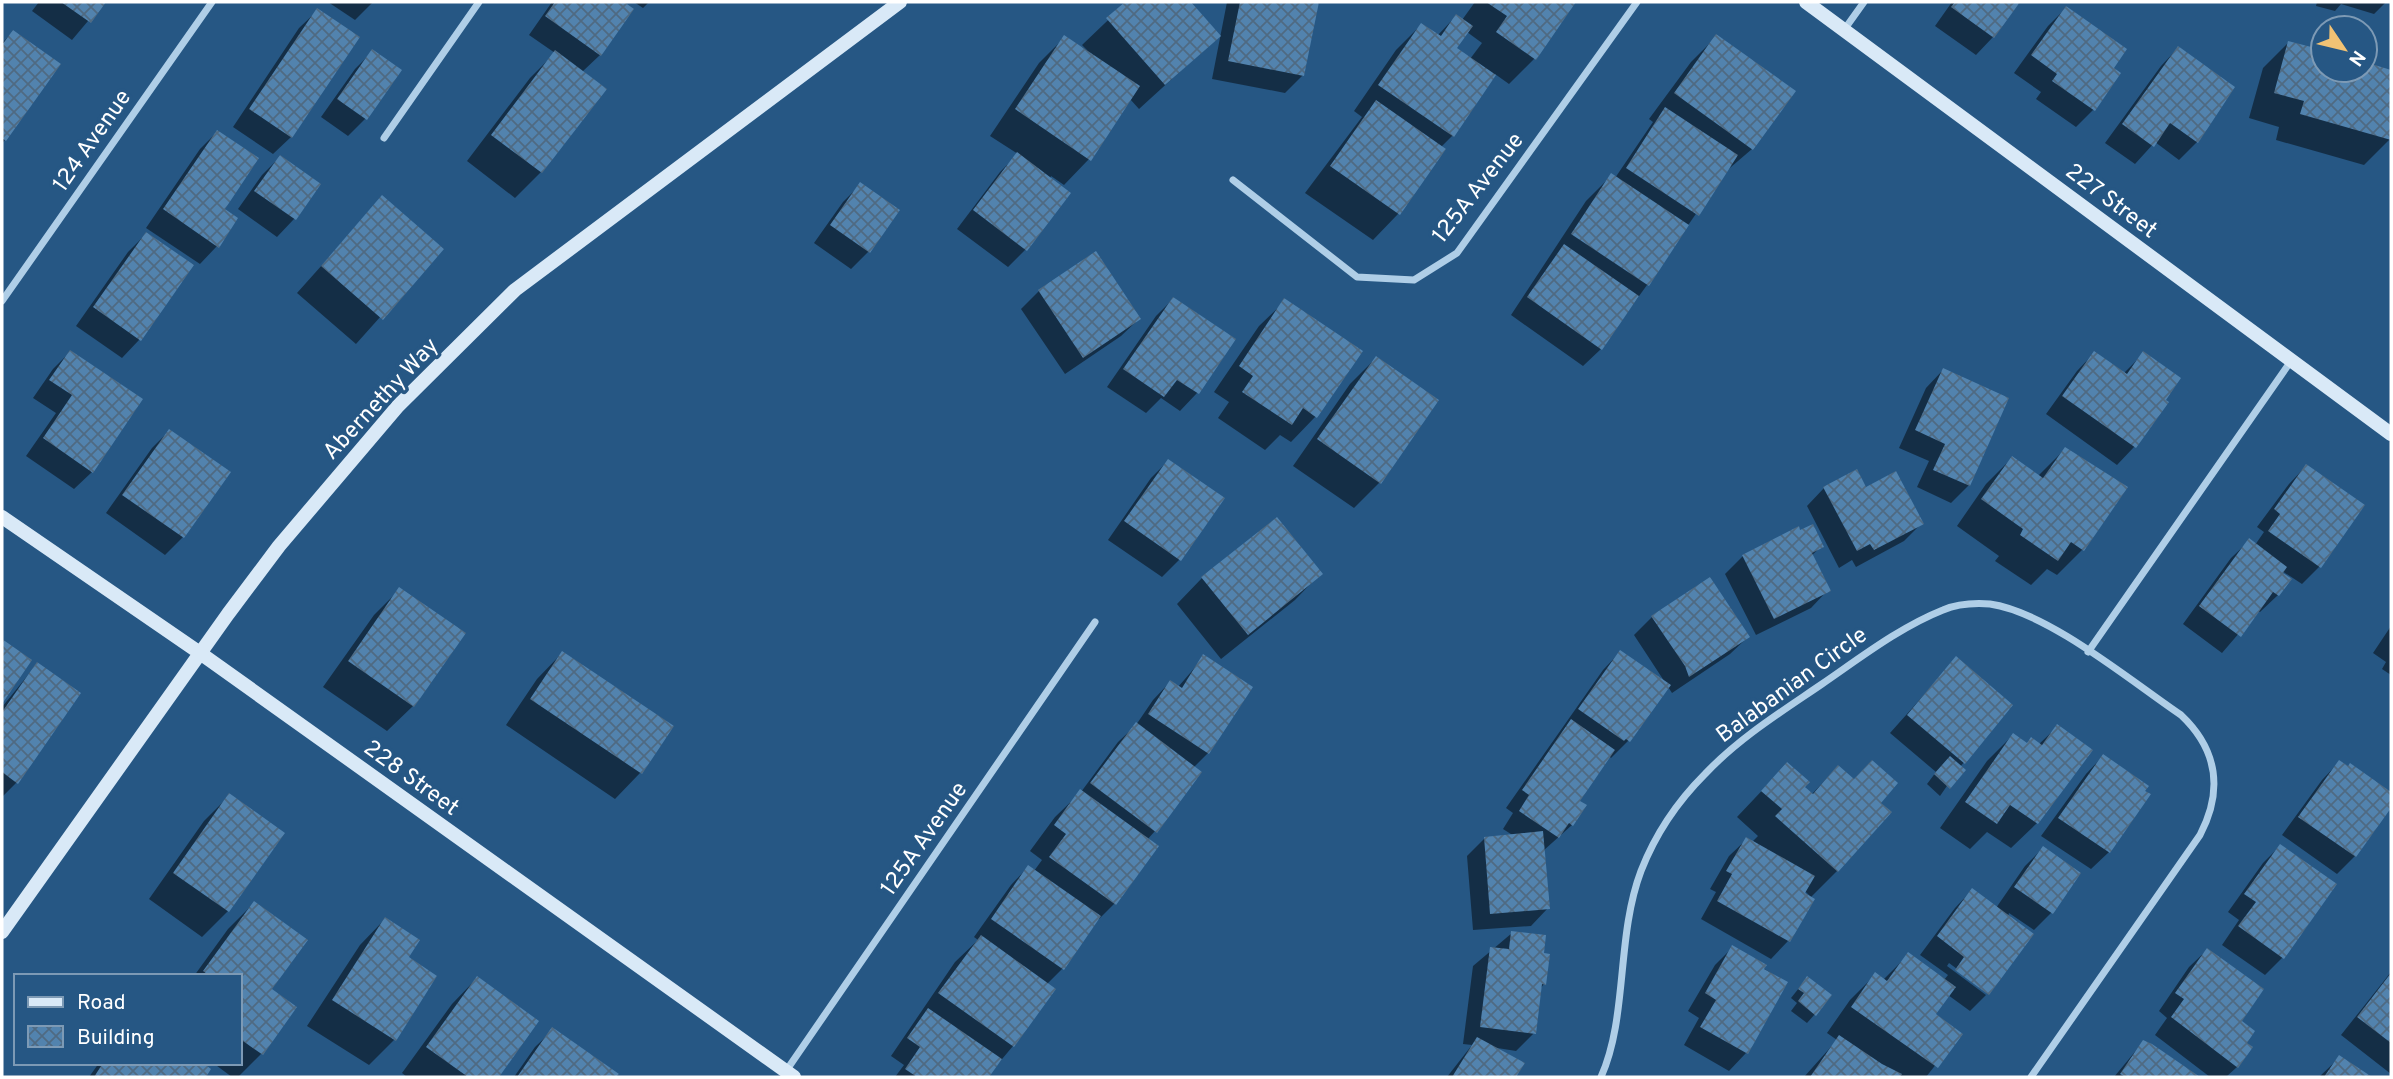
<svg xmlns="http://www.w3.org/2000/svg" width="2393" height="1079" font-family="Overpass,sans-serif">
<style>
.shadow{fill:#0007;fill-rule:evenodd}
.building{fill:url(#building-cross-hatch)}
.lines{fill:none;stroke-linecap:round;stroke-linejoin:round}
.street{stroke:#afcee7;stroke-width:7}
.secondary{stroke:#d9e9f7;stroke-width:14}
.labels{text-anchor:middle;stroke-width:7;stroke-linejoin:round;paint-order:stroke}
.street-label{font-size:23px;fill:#fff;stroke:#265784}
</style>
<defs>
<pattern id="building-cross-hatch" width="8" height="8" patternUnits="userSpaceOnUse" patternTransform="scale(1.75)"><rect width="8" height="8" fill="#5283ae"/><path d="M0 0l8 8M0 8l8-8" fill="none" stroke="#4f6a82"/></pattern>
</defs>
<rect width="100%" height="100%" fill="#265784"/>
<path class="shadow" d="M39,2H104L72,40L32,11Z
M328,2H373L355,20Z
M552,2H621L632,9L600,55L582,72L604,89L541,172L515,198L467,161L530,78L555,53L529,35Z
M634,2H649L643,8Z
M1127,2H1189L1219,36L1139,109L1130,99L1089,159L1064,185L1051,176L1025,250L1008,267L957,229L1000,172L1018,154L990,136L1039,63L1065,37L1088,51L1082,45Z
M1227,2H1317L1303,75L1285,93L1212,79Z
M1475,2H1574L1534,59L1509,84L1495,74L1453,135L1441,147L1444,149L1398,214L1373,240L1305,193L1362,117L1354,111L1396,50L1421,25L1437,36L1456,16L1462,20ZM1467,32L1482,43L1470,59L1455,49Z
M1952,2H2018L1993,37L1976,55L1935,26Z
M2317,2H2386L2374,14L2341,4L2335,11L2316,6Z
M2066,8L2111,69L2119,74L2093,110L2076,127L2036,99L2041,92L2014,73L2048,26Z
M317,11L291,137L273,154L233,127L299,28Z
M13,32L5,140L2,143V43Z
M1717,36L1793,92L1752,149L1724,173L1647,285L1601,349L1583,366L1511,315L1586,201L1611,176L1615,178L1653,122L1649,119L1691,62Z
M2289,42L2323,52V70H2365V64L2391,72L2390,139L2364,165L2276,140L2279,127L2249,118L2263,68Z
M2178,48L2233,87L2197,142L2179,160L2155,142L2135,164L2105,143L2161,66Z
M373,51L365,119L348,136L321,117L355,69Z
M217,132L222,209L217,246L200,264L146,228L200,149Z
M280,157L319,184L294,219L277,237L238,209L262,175Z
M861,184L869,251L851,269L814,243L843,202Z
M382,198L441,249L356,344L297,293Z
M146,234L191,266L139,340L122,358L76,326L128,252Z
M1039,291L1139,319L1121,336L1065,374L1021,309Z
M1173,299L1233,340L1197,393L1180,411L1161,398L1146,413L1107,387L1156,316Z
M1285,301L1316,416L1291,442L1280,435L1265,450L1218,418L1229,402L1214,392L1259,326Z
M70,352L92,472L74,489L26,456L56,413L33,398L53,369Z
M2094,353L2123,374L2143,354L2167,402L2134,447L2117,465L2046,414L2077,371Z
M1376,358L1437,401L1379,483L1354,508L1293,466L1350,384Z
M1943,370L1969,485L1951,503L1917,487L1929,461L1899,448L1926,388Z
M169,431L228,472L183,537L165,555L106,513L152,448Z
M2065,449L2083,549L2057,575L2047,569L2031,585L1995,561L1999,556L1957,526L1986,484L2012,458L2038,476Z
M1168,461L1179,560L1162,577L1108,540L1151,478Z
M2306,466L2362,505L2319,567L2302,584L2282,571L2278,595L2260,612L2258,611L2222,653L2183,624L2231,558L2249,541L2255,545L2264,532L2257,527L2289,484Z
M1824,488L1866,489L1922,523L1904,541L1856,567L1852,560L1839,568L1807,506Z
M1822,546L1811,556L1828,590L1811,608L1756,635L1725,574L1743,556Z
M1320,574L1295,600L1221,659L1177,604L1202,578Z
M1710,579L1748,637L1730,654L1672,693L1634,635L1652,617Z
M399,590L413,706L387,731L323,687L374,615Z
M2391,626V675L2382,669L2386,662L2373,653Z
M1620,652L1629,740L1611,758L1609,756L1578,802L1572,825L1543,851L1548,908L1531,926L1473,930L1467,856L1484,839L1514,836L1503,829L1513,813L1506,808L1603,670Z
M562,653L672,727L640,773L615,799L506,725L537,679Z
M1204,657L1208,753L1193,768L1155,831L1147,840L1156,847L1114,904L1091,927L1062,969L1047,984L1013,1046L987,1077H895L904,1065L891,1056L955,962L978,940L974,937L1011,885L1028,867L1034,871L1042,860L1030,851L1055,817L1081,792L1118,742L1136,725L1153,700L1170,682L1178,687Z
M1956,659L2011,705L1960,767L1940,796L1927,784L1936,772L1890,733Z
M37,664L16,783L2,797V707Z
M2057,727L2037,823L2011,848L1987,832L1970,849L1940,828L1987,761L2013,735L2026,744L2038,745Z
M2103,756L2109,852L2091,869L2041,836L2086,774Z
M2339,762L2347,768L2350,765L2391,794V805L2355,856L2337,874L2282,835L2322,780Z
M1787,764L1811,795L1838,767L1878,803L1837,871L1811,897L1804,890L1802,894L1812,900L1788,941L1771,959L1701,919L1716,892L1710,889L1729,856L1747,839L1752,842L1758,836L1737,817Z
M229,796L228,911L202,937L149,899L204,821Z
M2280,846L2335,884L2282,958L2265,975L2222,945L2239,920L2228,912L2263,863Z
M2043,848L2079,873L2051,913L2034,930L2009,913L1988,992L1949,963L1947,966L1986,995L1970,1011L1948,995L1934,1015L1960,1034L1926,1077H1804L1837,1040L1827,1033L1850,1000L1875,975L1883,980L1908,955L1944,980L1948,975L1920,955L1955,908L1972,890L1996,908L2025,866Z
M254,903L270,989L295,1007L261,1054L238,1077H232L213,1063H240V976H194L228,929Z
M385,919L406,958L394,1040L369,1065L307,1026L360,945Z
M1512,933L1542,954L1544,984L1540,989L1534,1033L1516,1051L1491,1047L1523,1064L1514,1077H1447L1472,1045L1463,1044L1473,966Z
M1732,948L1786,983L1746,1053L1729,1071L1684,1045L1699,1018L1688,1011L1715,965Z
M2207,950L2239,1022L2245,1043L2237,1067L2226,1077H2210L2155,1035L2167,1018L2159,1011L2189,967Z
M2391,972V1074L2341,1035Z
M477,978L537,1021L496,1077H407L402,1073L452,1004Z
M1807,978L1815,1014L1807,1023L1791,1011L1797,1003L1791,998Z
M553,1030L616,1074L614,1077H514L535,1047Z
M2143,1042L2197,1077H2114Z
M2339,1058L2369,1077H2319Z
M99,1063H200L209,1069L204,1077H89Z"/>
<path class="building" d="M61,2H106L91,23Z
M555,2H624L634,9L601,56L545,16Z
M1125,2H1191L1221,36L1165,85L1106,18Z
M1240,2H1319L1304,76L1228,61Z
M1486,2H1576L1536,60L1496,32L1507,16Z
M1955,2H2020L1994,38L1951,7Z
M2066,6L2127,49L2114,68L2121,73L2095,111L2052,81L2057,74L2031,55Z
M317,8L360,37L292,138L249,109Z
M1456,14L1473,26L1457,48L1496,75L1454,137L1378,85L1421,23L1441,36Z
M13,30L61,64L6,141L2,138V45Z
M1716,34L1796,91L1753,150L1674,93Z
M1064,35L1140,86L1091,161L1015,109Z
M2288,41L2323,50V70H2365V62L2391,70V140L2300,114L2304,101L2274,93Z
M2178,46L2235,87L2198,143L2170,123L2154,147L2122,124Z
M372,49L402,70L367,120L337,99Z
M555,50L607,89L542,173L491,135Z
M1376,100L1446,149L1400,215L1330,166Z
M1665,107L1738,155L1699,216L1626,168Z
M217,130L259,158L225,209L238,218L219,248L163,209Z
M1017,152L1071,193L1027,251L973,210Z
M280,155L321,184L296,220L254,191Z
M1611,173L1689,225L1649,286L1571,234Z
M860,182L900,210L870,253L830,225Z
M382,195L444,249L383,320L321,266Z
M146,232L194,265L141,341L93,307Z
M1564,244L1639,296L1602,350L1527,297Z
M1096,251L1141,319L1083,358L1038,290Z
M1173,297L1236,339L1199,394L1177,380L1164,397L1123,369Z
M1284,298L1363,351L1317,418L1303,408L1292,425L1242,392L1253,376L1239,366Z
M70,350L143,399L93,473L43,438L72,395L49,380Z
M2094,351L2127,374L2143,351L2181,378L2166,400L2169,402L2136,448L2062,396Z
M1376,356L1439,400L1381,484L1317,439Z
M1943,368L2009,398L1970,486L1933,470L1945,444L1915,430Z
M169,429L231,472L184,538L122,495Z
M2065,447L2128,487L2084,551L2071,542L2058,561L2020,535L2023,529L1981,499L2012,456L2043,478Z
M1168,459L1225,498L1181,561L1124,521Z
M2306,464L2365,505L2321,568L2268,531L2280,514L2274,509Z
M1857,469L1866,487L1896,471L1924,524L1874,550L1870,544L1857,551L1823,487Z
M1277,517L1323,574L1248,635L1201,577Z
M1813,524L1824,547L1812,553L1831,591L1774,619L1742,555L1799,526L1800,530Z
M2249,538L2287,567L2283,573L2292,579L2279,596L2273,592L2241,637L2199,606Z
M1710,577L1750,637L1689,677L1685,666L1651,616Z
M399,587L466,633L414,707L348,661Z
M2,639L32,660L2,704Z
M1620,650L1671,685L1630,742L1626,739L1624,741L1578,709Z
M562,651L674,726L642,774L530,699Z
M1203,654L1253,687L1209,754L1148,714L1170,680L1182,688Z
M1956,656L2013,705L1965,764L1907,715Z
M37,662L81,693L18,784L2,772V712Z
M1571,719L1615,750L1580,801L1587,805L1573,826L1569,823L1559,838L1519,811L1529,795L1522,790Z
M1136,722L1202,772L1157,833L1090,783Z
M2057,724L2093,750L2038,824L2010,805L1997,824L1965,802L2013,733L2027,743L2031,737L2042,745Z
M2103,754L2149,786L2145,791L2151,794L2110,853L2058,818Z
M1950,756L1966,770L1950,789L1934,774Z
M1872,760L1898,783L1881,803L1892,812L1838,872L1775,816L1782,809L1761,791L1787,762L1810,782L1805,787L1813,794L1838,765L1854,779Z
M2339,760L2348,766L2350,763L2391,792V808L2356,857L2298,817Z
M1080,789L1159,846L1116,905L1049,857L1066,834L1054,825Z
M229,793L285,833L229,912L173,873Z
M1543,831L1550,909L1490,914L1484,837Z
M1746,837L1815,876L1805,893L1815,899L1790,942L1717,901L1732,874L1726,871Z
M2280,844L2337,884L2284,959L2238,926L2256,902L2244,894Z
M2043,846L2081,873L2053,914L2014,887Z
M1028,865L1101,916L1064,970L991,919Z
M1972,888L2034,934L1989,995L1955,970L1964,957L1937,936Z
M254,901L308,940L272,989L297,1007L263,1055L240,1039V976H210L203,971Z
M385,917L420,940L409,957L437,976L396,1041L332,1000Z
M1511,931L1546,935L1544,953L1550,954L1546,985L1542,984L1536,1034L1480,1027L1490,947L1509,949Z
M981,935L1056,989L1014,1047L938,993Z
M1732,945L1767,965L1764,969L1788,982L1748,1054L1700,1027L1716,1000L1705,993Z
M2207,948L2264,989L2242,1021L2255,1031L2247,1043L2253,1047L2238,1068L2171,1017L2184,999L2175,993Z
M1908,952L1956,987L1936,1014L1963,1034L1938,1068L1851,1007L1875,972L1887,981Z
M2391,973V1043L2357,1017Z
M477,976L539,1021L499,1077H468L426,1047Z
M1807,976L1832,995L1816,1016L1798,1001L1804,993L1798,989Z
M928,1008L1002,1059L989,1077H917L905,1069L920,1047L907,1038Z
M552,1027L619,1074L616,1077H517Z
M1839,1035L1882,1064L1902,1074L1900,1077H1810Z
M1477,1037L1525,1063L1516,1077H1452Z
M2143,1040L2152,1044L2200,1077H2126L2120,1074Z
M2339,1055L2372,1077H2324Z
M103,1063H203L211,1069L206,1077H94Z"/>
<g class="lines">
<path class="street" d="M1844,30L1864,2
M384,138L479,2
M1233,180L1357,277L1414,280L1457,253L1637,2
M2,301L212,2
M2088,652L2291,361
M786,1071L1095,622
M1601,1077C1628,1017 1616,937 1641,871C1655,835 1678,801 1705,774C1739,738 1781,712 1822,684C1860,658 1900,627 1943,610C1957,604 1976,603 1990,604C2048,612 2132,682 2181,715C2218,750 2223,791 2200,835L2031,1077"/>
<path class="secondary" d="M1806,2L2391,434
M2,517L200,653L794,1077
M2,932L228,614L279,546L398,406L515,290L900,2"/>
</g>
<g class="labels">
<g class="street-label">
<text transform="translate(91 140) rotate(-55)" y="8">124 Avenue</text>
<text transform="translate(1477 187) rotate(-52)" y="8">125A Avenue</text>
<text transform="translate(2112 200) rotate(37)" y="8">227 Street</text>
<text transform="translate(380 398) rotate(-47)" y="8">Abernethy Way</text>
<text transform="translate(1791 684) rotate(-36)" y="8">Balabanian Circle</text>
<text transform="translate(412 777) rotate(36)" y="8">228 Street</text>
<text transform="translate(923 838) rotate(-55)" y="8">125A Avenue</text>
</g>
</g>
<rect width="2393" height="1079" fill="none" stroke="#ffffff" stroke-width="7"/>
<rect x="14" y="974" width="228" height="91" fill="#265784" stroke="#7d9ab5" stroke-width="2"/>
<rect x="28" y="997" width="35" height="10" fill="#d9e9f7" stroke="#7d9ab5" stroke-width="2"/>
<text x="77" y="1009" font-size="21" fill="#ffffff">Road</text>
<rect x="28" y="1026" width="35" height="21" fill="url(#building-cross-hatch)" stroke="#7d9ab5" stroke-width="2"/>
<text x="77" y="1044" font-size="21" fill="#ffffff">Building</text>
<g transform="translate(2344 49) rotate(125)"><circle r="33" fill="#265784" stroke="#7d9ab5" stroke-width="2"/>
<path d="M0-5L12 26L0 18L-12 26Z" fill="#f1c274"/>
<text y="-10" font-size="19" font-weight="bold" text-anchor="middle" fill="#ffffff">N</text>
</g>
</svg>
